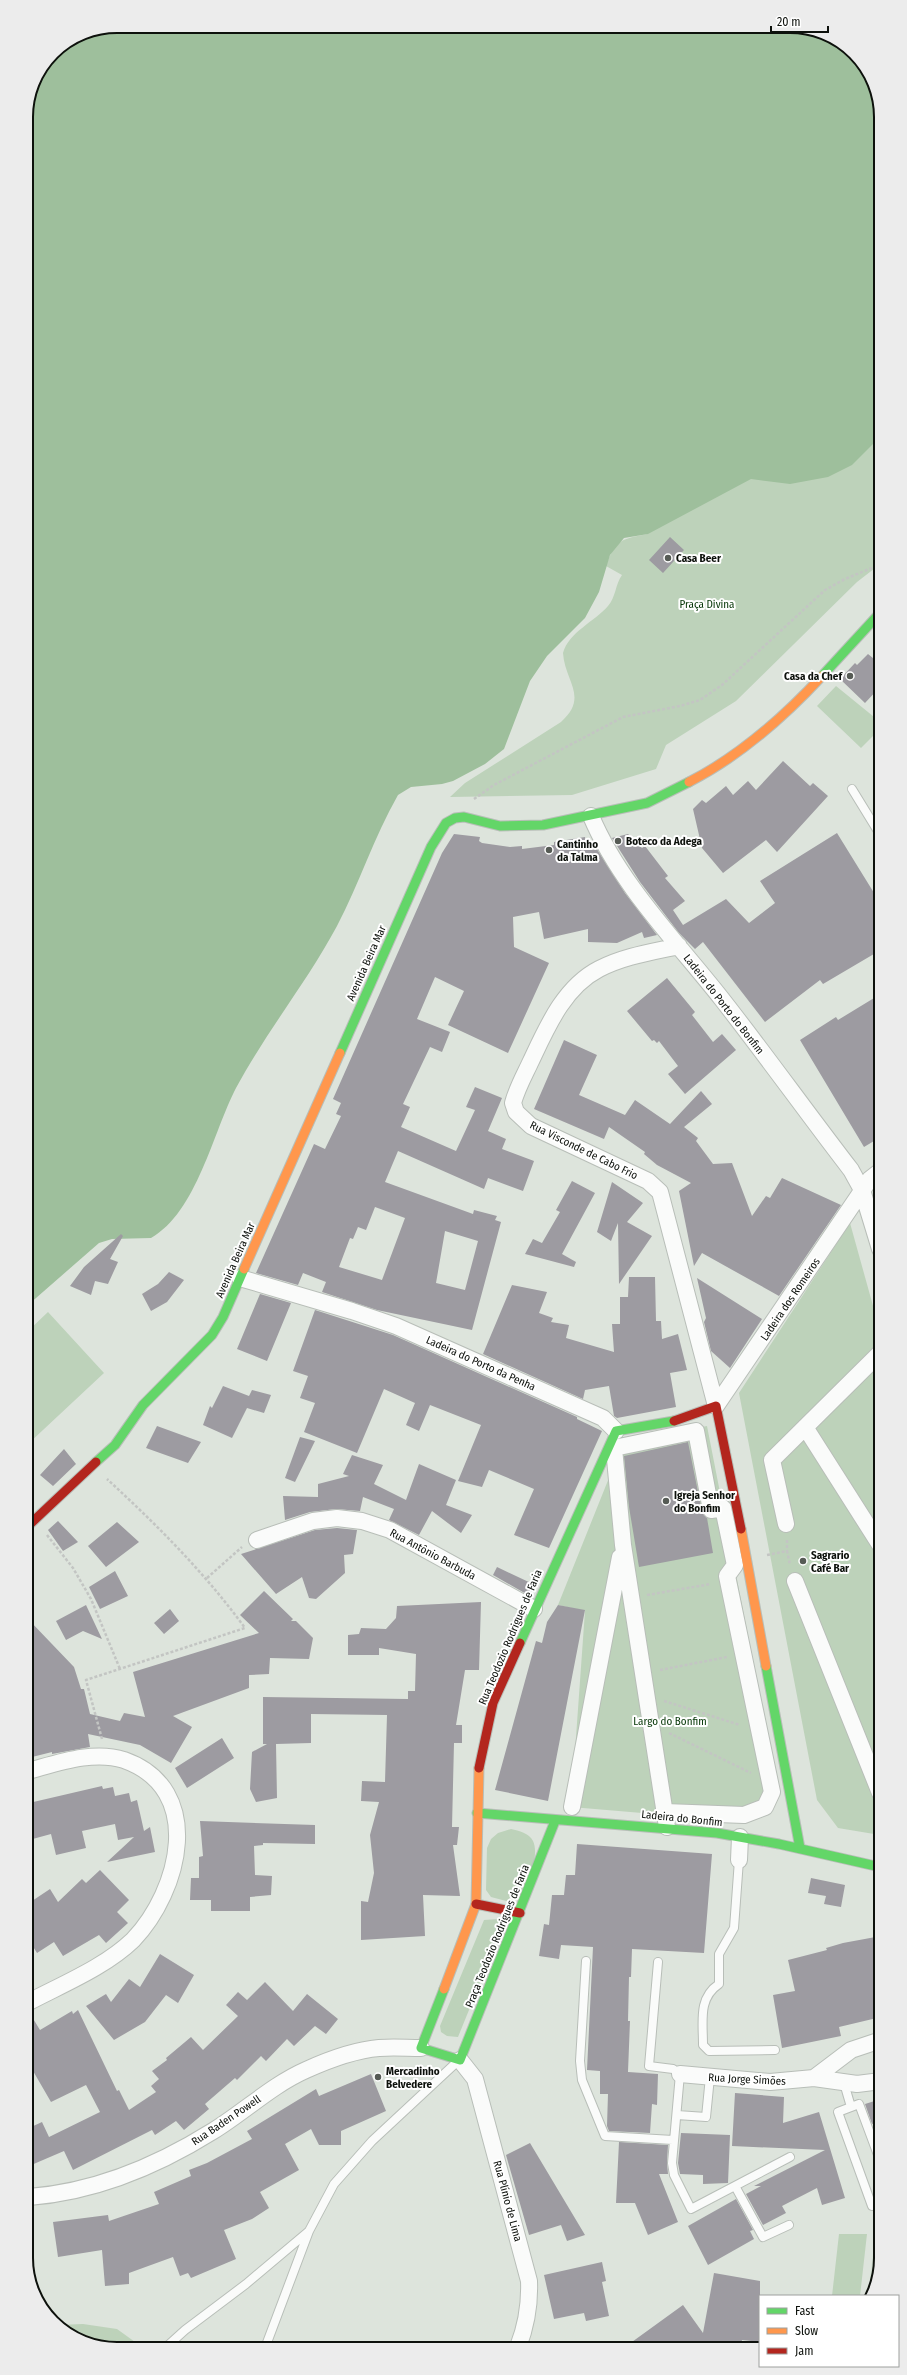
<svg xmlns="http://www.w3.org/2000/svg" width="907" height="2375" font-family="'Fira Sans Condensed',sans-serif">
<style>
.built{fill:#cfddce}
.green{fill:#bdd2ba}
.water{fill:#9ebf9c}
.building{fill:#9d9ba1;fill-rule:evenodd}
.lines{fill:none;stroke-linecap:round;stroke-linejoin:round}
.lane-casing{stroke:#b8beb8;stroke-width:10}
.street-casing{stroke:#b8beb8;stroke-width:18}
.fast-casing{stroke:#b8beb8;stroke-width:11}
.slow-casing{stroke:#b8beb8;stroke-width:11}
.jam-casing{stroke:#b8beb8;stroke-width:11}
.path{stroke:#c3c5c3;stroke-width:2.5;stroke-dasharray:3 2;stroke-linecap:butt}
.lane{stroke:#fafbfa;stroke-width:8}
.street{stroke:#fafbfa;stroke-width:16}
.fast{stroke:#63d668;stroke-width:9}
.slow{stroke:#ff974d;stroke-width:9}
.jam{stroke:#b3261e;stroke-width:9}
.poi-dot{fill:#565b55;stroke:#fff;stroke-width:1.5}
.labels{text-anchor:middle;stroke-width:4;stroke-linejoin:round;paint-order:stroke}
.poi-label{font-size:11px;font-weight:bold;fill:#0d110c;stroke:#fff;text-anchor:start}
.park-label{font-size:11px;fill:#053606;stroke:#fff}
.street-label{font-size:11px;fill:#0d110c;stroke:#fff}
.rim{fill:none;stroke:#0d110c;stroke-width:2}
</style>
<rect width="100%" height="100%" fill="#dde4dc"/>
<path class="built" d="M881,2221V2258L868,2296L876,2228Z"/>
<path class="green" d="M878,384L879,565L857,582L736,701L666,745L656,769L572,795L450,797L465,783L561,722C589,697 565,682 563,653C569,632 594,622 608,606C616,597 615,585 622,575L606,566C615,539 623,539 647,534Z
M836,686L879,721V730L861,748L817,706Z
M850,1223L880,1331V1835L838,1828L817,1800L739,1393Z
M48,1312L104,1373L28,1444V1331Z
M707,1426L778,1789L737,1821L571,1807L585,1611L558,1605L623,1443Z
M511,1829C519,1831 529,1833 533,1841C541,1858 524,1893 510,1902L491,1897L486,1890L487,1848L491,1839L498,1833Z
M498,1919L504,1924L458,2037L447,2036L441,2032L440,2026L484,1920Z
M839,2234H867L860,2296H832Z
M83,2324L117,2329L142,2347L111,2349L61,2330L58,2325Z"/>
<path class="water" d="M117,26H796L846,45L878,93V439L852,465L828,477L790,484L751,479L648,534L624,538L610,555L599,592L585,618L547,656L530,681L504,749L485,764L453,781L442,784L411,787L398,795C374,837 359,884 337,926C307,982 266,1032 236,1088C213,1132 197,1212 151,1238L112,1239L99,1243L28,1305L26,111L33,82L53,53L82,33Z"/>
<path class="building" d="M670,537L684,550L663,573L649,560Z
M868,654L879,663V688L865,703L840,679L855,663L857,665Z
M783,761L810,786L813,783L828,796L777,852L766,840L723,873L702,848L693,809L702,800L706,803L726,786L733,795L748,781L756,790Z
M837,833L879,901V951L823,984L820,980L765,1022L703,942L695,949L679,933L640,882L612,838L628,834L642,848L645,846L668,876L665,878L685,901L673,910L683,925L726,899L749,923L775,903L760,881Z
M454,834L480,837L479,841L482,843L510,847L522,846V849L554,845V842L585,837L586,844L593,843L625,893L657,935L644,938L642,932L617,943L588,942V929L544,939L539,912L513,917L514,947L549,963L508,1053L448,1025L464,991L435,977L417,1019L450,1032L442,1052L430,1047L403,1104L410,1107L401,1127L456,1151L475,1110L466,1107L475,1087L502,1098L488,1131L506,1139L502,1149L534,1161L523,1191L488,1178L484,1189L398,1151L385,1182L473,1214L474,1210L497,1216L495,1220L501,1222L472,1330L377,1310L322,1292L326,1282L303,1273L298,1285L256,1273L314,1144L325,1149L341,1116L336,1114L341,1103L333,1099L442,853ZM375,1207L405,1218L382,1280L339,1267L350,1238L353,1239L358,1227L366,1230ZM445,1231L478,1241L465,1290L436,1283Z
M667,978L695,1012L692,1015L713,1042L722,1034L736,1050L685,1094L668,1074L678,1066L659,1041L657,1043L654,1040L652,1041L627,1011Z
M879,995V1138L864,1147L800,1040L836,1017L838,1020Z
M564,1040L597,1055L579,1095L625,1115L635,1100L670,1124L701,1091L712,1104L684,1127L698,1138L696,1141L713,1164L732,1163L752,1216L766,1196L770,1198L782,1178L841,1205L779,1296L702,1253L694,1266L679,1191L691,1183L657,1165L644,1154L645,1152L609,1127L604,1139L534,1109Z
M572,1181L595,1193L562,1254L576,1262L574,1267L525,1254L533,1239L542,1243L560,1212L556,1210Z
M612,1182L643,1203L627,1222L652,1236L619,1284L618,1223L611,1241L597,1232Z
M121,1234L123,1236L110,1259L118,1262L108,1284L95,1281L91,1295L70,1286L84,1267Z
M169,1272L184,1280L167,1302L151,1311L142,1294L158,1284Z
M629,1277H655L656,1321H661L662,1339L678,1334L687,1370L670,1373L676,1407L617,1418L614,1416L609,1386L585,1390L583,1399L483,1354L512,1285L547,1292L539,1313L553,1318L551,1322L569,1325L566,1338L614,1352L612,1324H620V1297H628Z
M697,1278L762,1319L730,1368L711,1351L704,1322L706,1318Z
M260,1294L291,1303L267,1361L237,1349Z
M315,1310L393,1335L577,1417V1419L602,1431L549,1548L514,1535L534,1489L489,1470L482,1487L458,1481L481,1425L430,1405L419,1431L406,1425L415,1403L384,1389L357,1453L304,1432L315,1403L300,1398L308,1376L293,1371Z
M223,1386L249,1396L252,1390L271,1395L264,1413L247,1408L232,1438L203,1425L210,1406L212,1408Z
M157,1426L201,1442L188,1463L146,1448Z
M300,1437L315,1441L295,1482L285,1478Z
M688,1442L702,1512L707,1518L713,1553L639,1567L629,1507L624,1456Z
M64,1449L76,1464L53,1486L40,1475Z
M352,1455L383,1465L374,1484L406,1500L419,1464L456,1480L446,1505L472,1515L461,1533L432,1511L419,1535L389,1520L394,1509L363,1497L360,1511L336,1509L310,1512L285,1520L283,1496L318,1497V1484L349,1476L343,1474Z
M58,1521L78,1542L63,1551L48,1530Z
M117,1522L139,1542L106,1567L88,1546Z
M337,1528L357,1530L353,1554L344,1555L345,1573L316,1599L309,1598L302,1577L276,1594L241,1554L315,1530Z
M497,1567L533,1584L528,1595L493,1575Z
M115,1571L128,1596L100,1609L89,1587Z
M264,1591L293,1619L291,1621H296L313,1638L309,1659L270,1658L269,1674L249,1675V1688L173,1716L192,1727L171,1763L140,1745L88,1734L90,1747L52,1754V1752L28,1758V1619L74,1667L81,1689H84L90,1714L120,1721L124,1713L145,1717L133,1672L259,1633L240,1615Z
M481,1602L479,1670H465L456,1725H462V1743H454L452,1827H459L457,1845H453L460,1896L423,1895L425,1936L361,1940V1901L368,1902L374,1873L370,1835L379,1802L361,1801L362,1781L385,1782L387,1715L311,1714V1743L276,1744L277,1798L256,1802L250,1789L252,1752L267,1744H263V1697L408,1699V1691H415L416,1654L379,1648V1655H348V1635L359,1634L361,1628L386,1629L396,1618L397,1606Z
M86,1605L102,1639L83,1631L66,1640L56,1621Z
M558,1605L585,1610L548,1801L495,1790L536,1641L542,1643L547,1622Z
M170,1609L179,1621L164,1634L154,1623Z
M222,1738L234,1758L187,1788L175,1768Z
M102,1786L103,1789L113,1787L115,1796L129,1793L131,1802L137,1800L144,1831L150,1827L155,1852L107,1862L134,1837L118,1840L115,1824L82,1831L86,1848L56,1855L51,1834L29,1840V1803Z
M200,1821L315,1825V1844L263,1843V1845L254,1846L255,1875L272,1876L271,1895L250,1897V1911H211V1900H190L191,1878H199V1857L203,1856Z
M577,1844L712,1854L704,1953L632,1949L631,1977H629L628,2021H630L628,2072L658,2074L657,2105L652,2104L650,2133L609,2131L607,2126L608,2094H600V2071L587,2070L593,1947L561,1945L559,1959L539,1956L544,1924L549,1925L552,1895H564L566,1875H575Z
M100,1870L129,1900L117,1912L128,1923L106,1943L99,1935L63,1956L54,1942L37,1953L29,1940V1903L50,1889L58,1902L82,1879L86,1883Z
M811,1878L845,1885L841,1907L824,1904L826,1896L808,1893Z
M881,1936V2017L839,2027L841,2036L782,2048L773,1995L795,1991L788,1960L827,1950L826,1948L843,1943Z
M160,1954L194,1975L178,2003L166,1995L145,2022L114,2040L86,2006L106,1994L111,2002L129,1979L140,1987Z
M265,1982L293,2011L307,1994L338,2019L326,2034L315,2026L294,2046L287,2039L266,2061L261,2056L237,2080L235,2078L205,2104L209,2109L184,2130L176,2121L155,2135L152,2130L73,2170L64,2151L29,2166V2128L42,2122L49,2137L100,2112L86,2085L51,2102L29,2064V2012L40,2030L72,2011L73,2014L78,2010L117,2091L119,2090L129,2110L156,2092L151,2086L159,2079L152,2071L167,2060L166,2058L191,2037L203,2050L238,2016L226,2005L238,1992L247,2000Z
M371,2074L386,2111L341,2131V2145H319L311,2129L285,2144L299,2170L260,2192L269,2208L252,2219L224,2230L236,2259L191,2278L188,2273L180,2276L173,2257L129,2273V2284L105,2286L102,2250L58,2257L53,2222L108,2215L109,2221L159,2204L154,2192L191,2176L189,2170L207,2163L252,2139L247,2131L316,2089L319,2096Z
M735,2093L784,2097L783,2123L819,2112L845,2198L822,2205L817,2188L782,2206L786,2213L763,2225L746,2194L761,2186H754L825,2150L732,2146Z
M881,2099V2121L872,2124L865,2104Z
M681,2133L730,2135L728,2183L703,2184V2175L680,2174L678,2163Z
M619,2142L668,2145L667,2163L668,2174H659L678,2222L648,2235L635,2203H616Z
M530,2143L585,2235L567,2241L561,2225L529,2235L506,2155Z
M736,2199L753,2230L750,2231L754,2239L708,2265L688,2226Z
M602,2262L606,2281L602,2282L609,2316L586,2321L584,2313L554,2319L544,2275Z
M714,2273L760,2281V2342L742,2340L741,2346L625,2347L683,2305L703,2333Z"/>
<g class="lines">
<defs>
<path id="lane" d="M852,789L879,833
M739,1860L734,1928L719,1954V1984C698,1998 703,2021 703,2045L709,2051L775,2050
M586,1961L580,2061L582,2080L605,2136L673,2140
M658,1962L649,2066L673,2069L680,2074L672,2163L674,2175L691,2209L790,2157
M844,2083L851,2107
M677,2115L706,2117L710,2077
M881,2163L859,2104L838,2112L872,2206L881,2202
M735,2186L763,2237L789,2225
M265,2348L309,2231
M164,2349L185,2330L246,2284L309,2231L334,2184L372,2141L458,2061"/>
<path id="street" d="M591,816C619,883 676,941 721,998C765,1054 807,1113 851,1170L862,1190L880,1249
M679,946C652,952 624,956 599,969C564,987 547,1027 531,1061C525,1074 517,1088 513,1103L516,1112L531,1126L648,1181L660,1192L716,1406
M240,1278L352,1311L396,1326L603,1418L616,1431
M716,1406L870,1179L879,1172
M805,1427L880,1545
M786,1524L772,1460L880,1353
M257,1540L313,1521L337,1518L362,1521L390,1530L534,1609
M795,1581L880,1793
M28,1771C58,1763 93,1750 124,1760C206,1789 180,1891 133,1940C105,1967 63,1984 29,2002
M572,1807L620,1557
M665,1812L744,1815L765,1807L772,1792L727,1576L735,1565L723,1508L711,1510L696,1431L614,1448L623,1545L667,1827
M739,1860L740,1837
M460,2060L475,2079L529,2281C530,2305 527,2324 518,2347
M680,2074L770,2082L814,2078L857,2084L881,2081
M814,2078L851,2050L881,2040
M29,2197C95,2192 157,2166 213,2131C244,2112 272,2085 306,2070C328,2060 355,2050 379,2048C393,2047 407,2048 421,2048"/>
<path id="fast" d="M822,676L879,614
M340,1053L431,847L446,823L455,818L464,817L500,826L543,825L647,803L689,782
M96,1462L115,1445L143,1405L212,1335L223,1317L244,1269
M520,1643L616,1431L674,1421
M766,1666L800,1848
M477,1813L717,1833L779,1844L880,1867
M444,1989L421,2048L460,2060L555,1821"/>
<path id="slow" d="M689,782C740,756 783,718 822,676
M244,1269L340,1053
M741,1529L766,1666
M444,1989L476,1904L479,1768"/>
<path id="jam" d="M674,1421L716,1406L741,1529
M28,1526L96,1462
M479,1768L493,1703L520,1643
M476,1904L520,1913"/>
</defs>
<use href="#lane" class="lane-casing"/>
<use href="#street" class="street-casing"/>
<use href="#fast" class="fast-casing"/>
<use href="#slow" class="slow-casing"/>
<use href="#jam" class="jam-casing"/>
<path class="path" d="M474,799L494,785L623,717L680,706L700,700L722,685L825,590L845,579L879,565
M47,1535L73,1568L91,1599L120,1669
M787,1540V1551
M767,1555L787,1551L790,1565
M207,1578L242,1547
M647,1595L711,1584
M660,1670L727,1657
M664,1701L740,1725
M669,1733L751,1773
M102,1739L86,1680L245,1628C205,1573 157,1525 107,1479"/>
<use href="#lane" class="lane"/>
<use href="#street" class="street"/>
<use href="#fast" class="fast"/>
<use href="#slow" class="slow"/>
<use href="#jam" class="jam"/>
</g>
<g class="poi-dot">
<circle cx="668" cy="558" r="4"/>
<circle cx="850" cy="676" r="4"/>
<circle cx="618" cy="841" r="4"/>
<circle cx="549" cy="850" r="4"/>
<circle cx="666" cy="1501" r="4"/>
<circle cx="803" cy="1561" r="4"/>
<circle cx="378" cy="2077" r="4"/>
</g>
<g class="labels">
<g class="poi-label">
<text x="676" y="562">Casa Beer</text>
<text x="842" y="680" text-anchor="end">Casa da Chef</text>
<text x="626" y="845">Boteco da Adega</text>
<text x="557" y="848">Cantinho<tspan x="557" dy="13">da Talma</tspan></text>
<text x="674" y="1499">Igreja Senhor<tspan x="674" dy="13">do Bonfim</tspan></text>
<text x="811" y="1559">Sagrario<tspan x="811" dy="13">Café Bar</tspan></text>
<text x="386" y="2075">Mercadinho<tspan x="386" dy="13">Belvedere</tspan></text>
</g>
<g class="park-label">
<text x="707" y="608">Praça Divina</text>
<text x="670" y="1725">Largo do Bonfim</text>
</g>
<g class="street-label">
<text transform="translate(366 963) rotate(-66)" y="4">Avenida Beira Mar</text>
<text transform="translate(724 1004) rotate(52)" y="4">Ladeira do Porto do Bonfim</text>
<text transform="translate(584 1150) rotate(26)" y="4">Rua Visconde de Cabo Frio</text>
<text transform="translate(235 1260) rotate(-66)" y="4">Avenida Beira Mar</text>
<text transform="translate(790 1299) rotate(-56)" y="4">Ladeira dos Romeiros</text>
<text transform="translate(481 1363) rotate(24)" y="4">Ladeira do Porto da Penha</text>
<text transform="translate(433 1554) rotate(28)" y="4">Rua Antônio Barbuda</text>
<text transform="translate(510 1637) rotate(-67)" y="4">Rua Teodozio Rodrigues de Faria</text>
<text transform="translate(682 1818) rotate(6)" y="4">Ladeira do Bonfim</text>
<text transform="translate(497 1936) rotate(-68)" y="4">Praça Teodozio Rodrigues de Faria</text>
<text transform="translate(747 2079) rotate(3)" y="4">Rua Jorge Simões</text>
<text transform="translate(226 2120) rotate(-34)" y="4">Rua Baden Powell</text>
<text transform="translate(508 2201) rotate(75)" y="4">Rua Plínio de Lima</text>
</g>
</g>
<path d="M0 0H907V2375H0ZM117 33H790A84 84 0 0 1 874 117V2258A84 84 0 0 1 790 2342H117A84 84 0 0 1 33 2258V117A84 84 0 0 1 117 33Z" fill="#ececec" fill-rule="evenodd"/>
<path class="rim" d="M117 33H790A84 84 0 0 1 874 117V2258A84 84 0 0 1 790 2342H117A84 84 0 0 1 33 2258V117A84 84 0 0 1 117 33Z"/>
<rect x="759" y="2295" width="140" height="72" fill="#ffffff" stroke="#9ea09e"/>
<rect x="767" y="2308" width="20" height="6" fill="#63d668" stroke="#9ea09e"/>
<text x="795" y="2315" font-size="12" fill="#0d110c">Fast</text>
<rect x="767" y="2328" width="20" height="6" fill="#ff974d" stroke="#9ea09e"/>
<text x="795" y="2335" font-size="12" fill="#0d110c">Slow</text>
<rect x="767" y="2348" width="20" height="6" fill="#b3261e" stroke="#9ea09e"/>
<text x="795" y="2355" font-size="12" fill="#0d110c">Jam</text>
<path d="M771 26v6h57v-6" fill="none" stroke="#0d110c" stroke-width="2"/>
<text x="777" y="26" font-size="12" fill="#0d110c" stroke="#ffffff" stroke-width="3" paint-order="stroke">20 m</text>
</svg>
